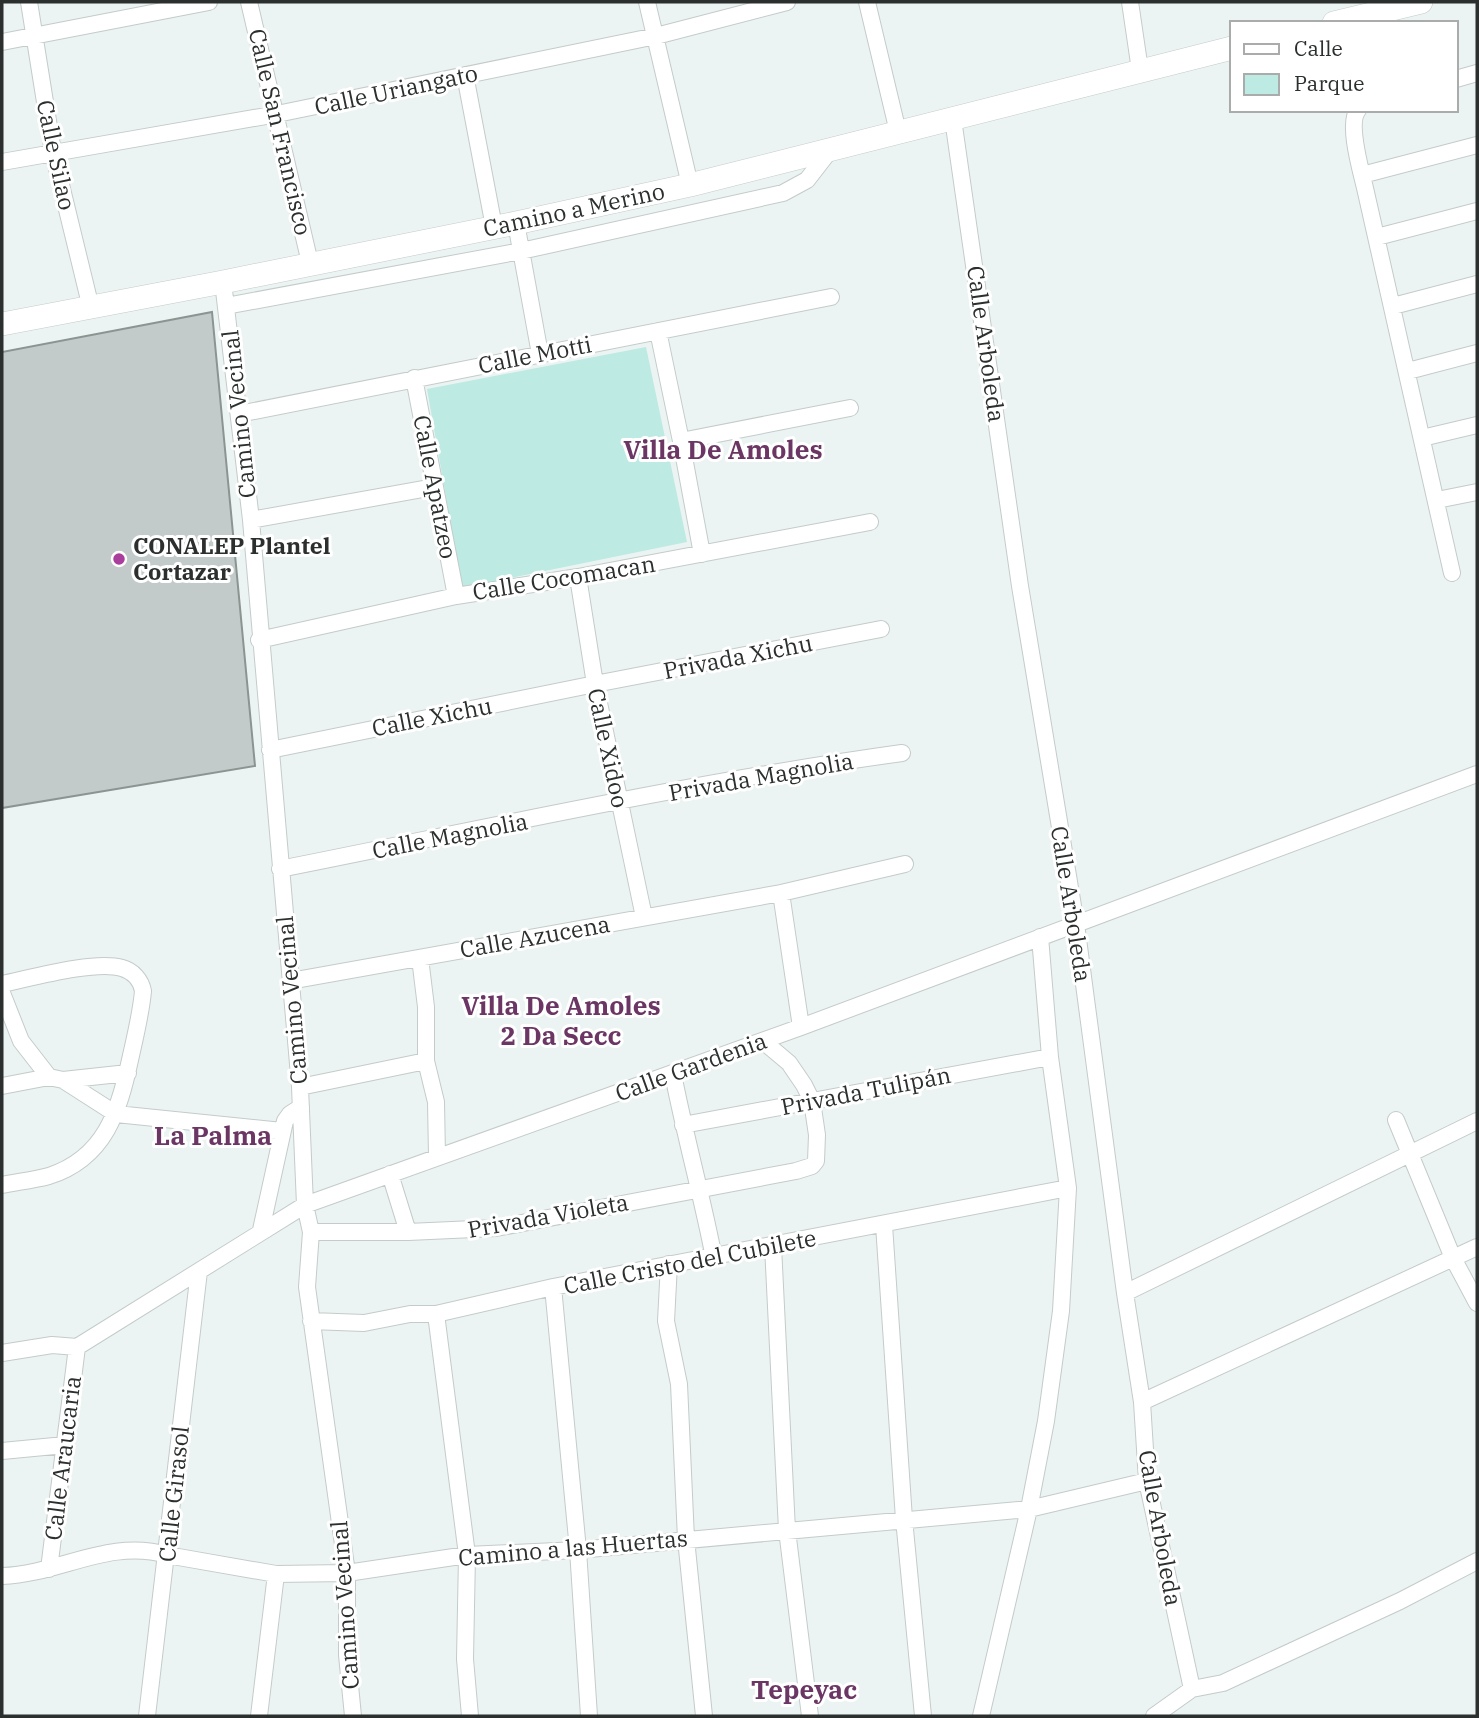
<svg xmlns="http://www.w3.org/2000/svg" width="1479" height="1718" font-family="'IBM Plex Serif',serif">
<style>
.green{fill:#bdeae2}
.building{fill:#c2cbc9;stroke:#8c9492;stroke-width:2}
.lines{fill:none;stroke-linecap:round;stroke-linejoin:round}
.street-casing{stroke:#c3ccca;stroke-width:18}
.secondary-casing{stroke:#c3ccca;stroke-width:24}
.street{stroke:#fff;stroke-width:16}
.secondary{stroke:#fff;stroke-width:23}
.poi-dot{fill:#aa3e9d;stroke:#fff;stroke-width:2.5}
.labels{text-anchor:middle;stroke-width:6;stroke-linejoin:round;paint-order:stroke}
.street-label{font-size:23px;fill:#2b2f2e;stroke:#fff}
.poi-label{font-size:23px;font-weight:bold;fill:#2b2f2e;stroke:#fff;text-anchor:start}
.quarter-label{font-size:26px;font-weight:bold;fill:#6c3664;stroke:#fff}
</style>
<rect width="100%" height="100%" fill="#ebf4f2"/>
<path class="green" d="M646,347L687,542L462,588L427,389Z"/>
<path class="building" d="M212,312L255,766L2,808V352Z"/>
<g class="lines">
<defs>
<path id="street" d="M29,2L53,152L91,308
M249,2L310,263
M647,2L690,185
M867,2L898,132
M1130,2L1140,70
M2,42L209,2
M465,75L494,227
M1456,79L1477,73
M1358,110C1347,123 1361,171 1365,188C1395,316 1422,445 1452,573
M953,119L1020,586L1076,924L1125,1293L1142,1402L1147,1481L1192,1689
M2,162L277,114L656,36L787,2
M1362,175L1477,145
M516,223L540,354
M1377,237L1477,211
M223,282L251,520L300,1087L305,1205L311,1232L307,1287L347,1573V1655L353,1716
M226,306L521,251L783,193L807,180L831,149
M1393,306L1477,284
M658,331L681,441L702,554
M1408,371L1477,353
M414,378L456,596
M239,414L831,297
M1422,438L1477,425
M681,441L850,408
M1437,500L1477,492
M251,520L434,487
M578,577L595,684L644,917
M259,640L456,596L578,577L870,522
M270,750L595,684L881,629
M280,869C486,828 693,782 902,753
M781,893L801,1027
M420,958L426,1007V1061L436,1102L437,1157
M290,981L781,893L905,864
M2,984C31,978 95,960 122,968C133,971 141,980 143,991C141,1014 135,1037 130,1060C119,1111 105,1158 49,1176C34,1180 17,1182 2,1185
M2,993L21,1041L49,1077
M673,1074C685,1136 702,1196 714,1258
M63,1080L116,1114L282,1131
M2,1086L49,1077L63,1080L128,1073
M300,1087L426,1061
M1396,1120L1453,1258L1477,1303
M683,1125L1050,1057
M390,1174L408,1232
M884,1225L904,1519L923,1716
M261,1230L285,1121L290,1114L301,1107
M311,1232H408L496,1228L796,1171L812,1166L816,1161L817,1135L812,1101L804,1085L789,1063L763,1041
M773,1246L787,1530L810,1716
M669,1264L666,1321L679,1384L686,1539L704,1716
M553,1287L578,1550L589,1716
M1125,1293L1477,1121
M436,1314L467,1555L465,1659L470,1716
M311,1321L364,1323L410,1314H436L553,1287L1068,1188
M2,1353L52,1345L77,1347L305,1205L801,1027L1477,774
M1142,1402L1477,1247
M2,1451L65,1445
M49,1569L77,1347
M2,1576C60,1574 109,1538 167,1555L276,1574L347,1573L467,1555L578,1550L1029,1509L1147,1481
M147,1716L199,1271
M259,1716L276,1574
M981,1716L1029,1509L1046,1421L1061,1311L1068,1188L1050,1057L1040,937
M1154,1716L1192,1689L1223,1683L1400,1601L1477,1561"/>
<path id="secondary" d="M1334,23L1421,2
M2,324L223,282L516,223L690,185L1232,48"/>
</defs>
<use href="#street" class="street-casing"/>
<use href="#secondary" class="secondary-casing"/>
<use href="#street" class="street"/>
<use href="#secondary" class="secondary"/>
</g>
<circle class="poi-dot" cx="119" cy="559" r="7"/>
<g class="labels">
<g class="street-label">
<text transform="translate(396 90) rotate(-12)" y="8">Calle Uriangato</text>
<text transform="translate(280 132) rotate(77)" y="8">Calle San Francisco</text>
<text transform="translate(56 155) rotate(78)" y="8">Calle Silao</text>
<text transform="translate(574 210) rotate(-12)" y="8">Camino a Merino</text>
<text transform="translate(986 344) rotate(82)" y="8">Calle Arboleda</text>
<text transform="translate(535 355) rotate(-11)" y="8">Calle Motti</text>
<text transform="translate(239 414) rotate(-96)" y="8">Camino Vecinal</text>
<text transform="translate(435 487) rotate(79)" y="8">Calle Apatzeo</text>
<text transform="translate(564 578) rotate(-9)" y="8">Calle Cocomacan</text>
<text transform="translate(738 657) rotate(-11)" y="8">Privada Xichu</text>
<text transform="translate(432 717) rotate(-11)" y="8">Calle Xichu</text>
<text transform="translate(608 748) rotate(78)" y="8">Calle Xidoo</text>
<text transform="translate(761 777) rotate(-10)" y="8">Privada Magnolia</text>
<text transform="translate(450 836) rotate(-11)" y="8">Calle Magnolia</text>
<text transform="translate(1071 904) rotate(81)" y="8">Calle Arboleda</text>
<text transform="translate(535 937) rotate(-10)" y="8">Calle Azucena</text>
<text transform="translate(292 1000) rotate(-95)" y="8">Camino Vecinal</text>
<text transform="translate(691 1067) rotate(-20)" y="8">Calle Gardenia</text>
<text transform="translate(866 1091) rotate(-11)" y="8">Privada Tulipán</text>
<text transform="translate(548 1216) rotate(-10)" y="8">Privada Violeta</text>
<text transform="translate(690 1262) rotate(-11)" y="8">Calle Cristo del Cubilete</text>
<text transform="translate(63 1458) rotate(-83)" y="8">Calle Araucaria</text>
<text transform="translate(174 1494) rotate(-84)" y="8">Calle Girasol</text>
<text transform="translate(1160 1528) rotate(80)" y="8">Calle Arboleda</text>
<text transform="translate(573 1548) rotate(-5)" y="8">Camino a las Huertas</text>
<text transform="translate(345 1605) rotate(-94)" y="8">Camino Vecinal</text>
</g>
<g class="poi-label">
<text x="133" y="554">CONALEP Plantel<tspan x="133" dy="26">Cortazar</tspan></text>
</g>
<g class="quarter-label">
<text x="723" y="459">Villa De Amoles</text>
<text x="561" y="1015">Villa De Amoles<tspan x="561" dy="30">2 Da Secc</tspan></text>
<text x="213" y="1145">La Palma</text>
<text x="804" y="1699">Tepeyac</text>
</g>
</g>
<rect width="1479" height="1718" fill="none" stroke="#2b2f2e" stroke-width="7"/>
<rect x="1230" y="21" width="228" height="91" fill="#ffffff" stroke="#aaacab" stroke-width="2"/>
<rect x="1244" y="44" width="35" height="10" fill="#ffffff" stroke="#aaacab" stroke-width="2"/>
<text x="1294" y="56" font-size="21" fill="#2b2f2e">Calle</text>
<rect x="1244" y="74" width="35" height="21" fill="#bdeae2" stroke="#aaacab" stroke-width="2"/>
<text x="1294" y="91" font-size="21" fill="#2b2f2e">Parque</text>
</svg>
